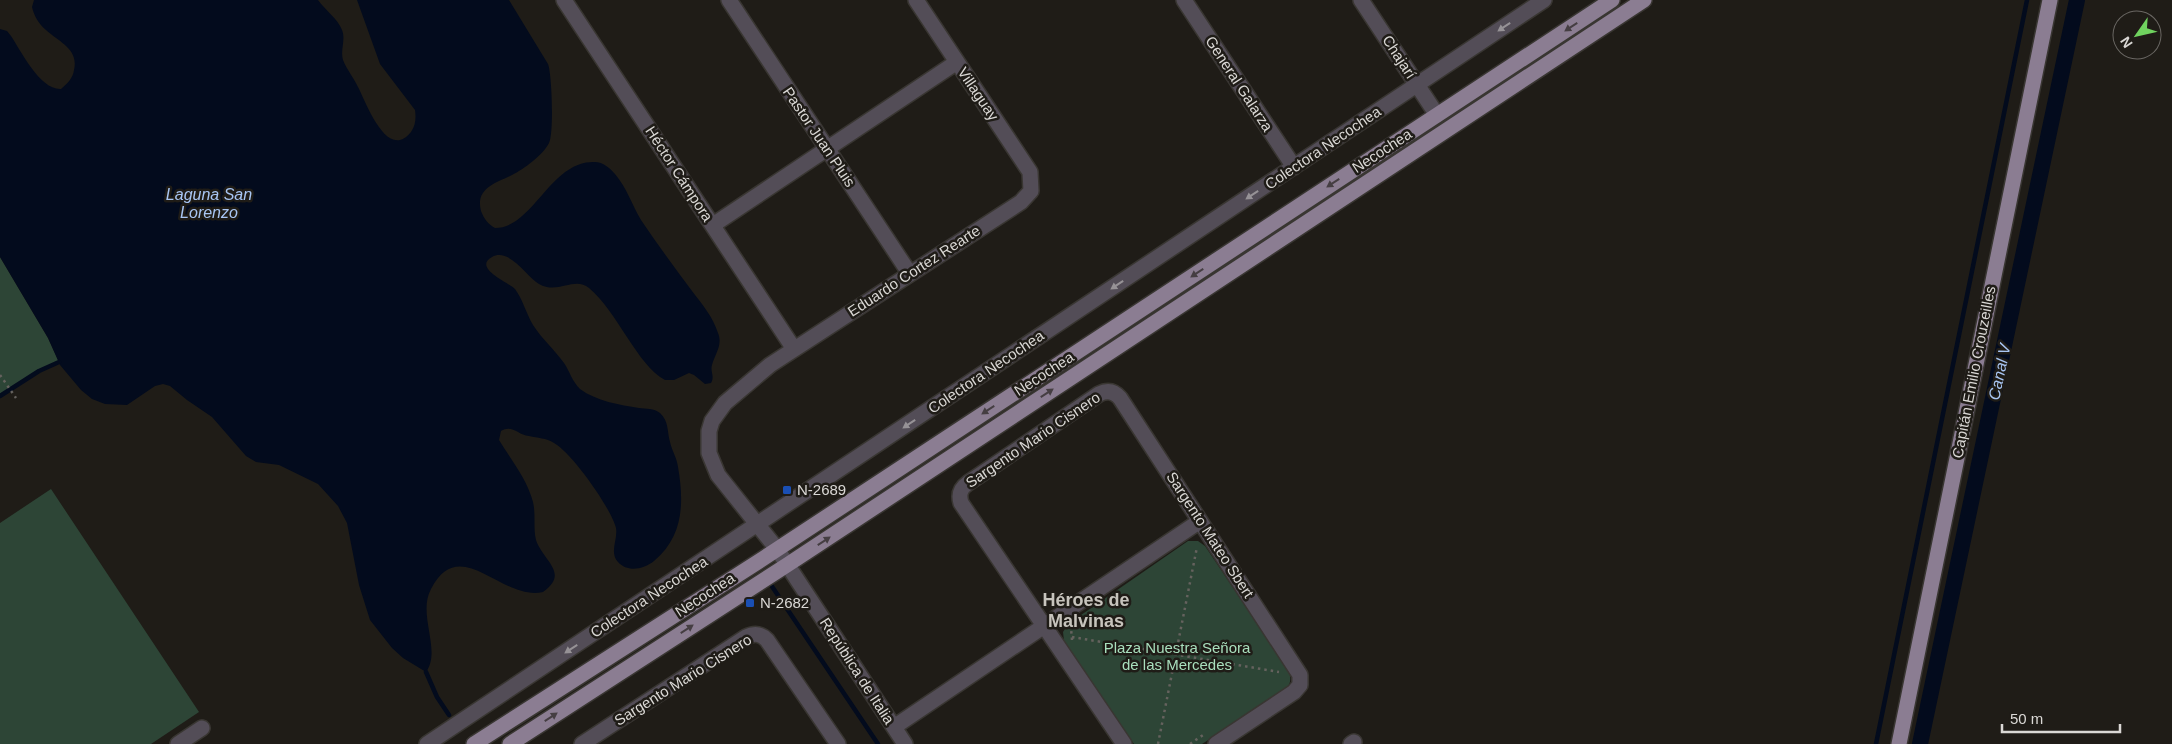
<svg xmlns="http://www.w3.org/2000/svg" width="2172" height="744" font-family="Helvetica,sans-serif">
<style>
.green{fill:#2d4536}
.water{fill:#030b1d}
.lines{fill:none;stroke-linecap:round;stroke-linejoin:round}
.stream{stroke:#030b1d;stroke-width:4.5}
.canal{stroke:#030b1d;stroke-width:16}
.minor-casing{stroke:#393632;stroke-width:18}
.major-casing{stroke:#393632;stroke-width:18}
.path{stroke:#65625e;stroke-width:2.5;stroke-dasharray:2.5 4;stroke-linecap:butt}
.minor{stroke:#534d57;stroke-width:15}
.major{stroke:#8b7d92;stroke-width:15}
.oneway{fill:#969296}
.oneway2{fill:#453e42}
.transit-dot{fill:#1a4fb4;stroke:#1f1c17;stroke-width:2}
.labels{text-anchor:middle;stroke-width:5;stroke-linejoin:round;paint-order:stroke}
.street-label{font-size:15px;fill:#dad8d5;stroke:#1f1c17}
.poi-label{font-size:15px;fill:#dad8d5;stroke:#1f1c17;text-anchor:start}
.park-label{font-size:15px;fill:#a9dfbd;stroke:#1f1c17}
.water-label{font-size:16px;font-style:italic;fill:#a8c5f2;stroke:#1f1c17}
.quarter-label{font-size:18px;font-weight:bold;fill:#c7c4bd;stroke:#1f1c17}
</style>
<rect width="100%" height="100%" fill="#1f1c17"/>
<path class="green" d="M0,257L48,338L59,362L39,371L0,396Z
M51,489L199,712L151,744H0V523Z
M1188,541H1198L1205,546L1288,670C1292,678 1291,685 1284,691L1202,744H1134L1064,641L1063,632L1068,624Z"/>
<path class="water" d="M34,0H318C325,10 338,19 342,30C346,40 340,50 343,60C347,70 354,78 358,87C366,102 387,162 411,132C416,125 416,117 415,110L380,64L357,0H509L548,64C552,74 554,133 549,143C543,155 524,169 512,175C496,183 475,188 481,211C484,219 488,224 495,228C533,228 550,162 593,162C602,161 610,168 615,174C627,188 632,205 641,220C657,244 675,268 692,291C702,304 713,317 718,333C723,345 715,354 712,365C710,372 715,376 711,383L705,384L694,375L689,373L674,380H665C637,365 617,311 589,288C574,276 558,295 539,284C527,277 509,247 492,257C472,268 510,283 515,289C523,300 526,313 533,325C542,339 554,349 564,363C570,372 572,381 580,389C596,401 620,405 639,408C646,409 654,408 660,413C669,421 667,432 670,442C672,451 677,458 678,467C684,502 684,536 654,561C644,569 628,573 618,562C609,552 618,540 616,528C611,508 572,453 554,443C546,438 538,438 529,436C518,435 512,424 501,431L499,440C511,460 527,479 533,502C536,514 533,528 536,540C543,561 570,573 543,592C502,602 460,532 431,589C417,615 442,650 426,672L403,658L392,648L370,620L359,585L347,523L338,506L318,484L279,465L256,462L246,456L212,417L187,400L170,386L163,384L155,386L127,405L105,404L92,399L81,390L60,365L48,338L0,257V29L7,31L11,36C21,51 40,90 61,89C67,84 73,78 74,70C79,49 59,42 46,30C39,24 34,16 32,7Z"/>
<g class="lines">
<path class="stream" d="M0,396L39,371L59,362
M769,582L878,744
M426,672L437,697L449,715
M1876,744L2027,0"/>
<path class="canal" d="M1920,744L2077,0"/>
<defs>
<path id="minor" d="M564,0L794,349
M729,0L910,274
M1184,0L1294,167
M1361,0L1437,115
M713,225L957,62
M894,727L1200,521
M178,744L202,728
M427,744L1544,0
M582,744L746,637C754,633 760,633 767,640L838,744
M905,744L777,549L718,475L709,453V431L712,421L725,403L770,365L1021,202L1031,191L1030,172L916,0
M1124,744L961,503C958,493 961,488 968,483L1099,394C1107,390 1114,391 1120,398L1300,675V685L1294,692L1216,744
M1351,744L1354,742"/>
<path id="major" d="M474,744L764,558L1612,0
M510,744L787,565L1644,0
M1899,744L2050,0"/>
</defs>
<use href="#minor" class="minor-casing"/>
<use href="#major" class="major-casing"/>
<path class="path" d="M0,375L16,398
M1072,637L1279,672
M1072,640L1071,628L1082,621
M1158,744L1197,547
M1190,744L1203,735"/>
<use href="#minor" class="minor"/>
<use href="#major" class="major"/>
</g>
<defs><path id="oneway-solid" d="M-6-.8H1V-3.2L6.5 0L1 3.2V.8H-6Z" transform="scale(1.25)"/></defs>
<g class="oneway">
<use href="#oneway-solid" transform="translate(1504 27) rotate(146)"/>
<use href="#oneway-solid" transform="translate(1252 195) rotate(146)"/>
<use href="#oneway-solid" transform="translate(1117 285) rotate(146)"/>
<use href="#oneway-solid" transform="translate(909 424) rotate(146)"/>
<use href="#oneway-solid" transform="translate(571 649) rotate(147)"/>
</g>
<g class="oneway2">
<use href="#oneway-solid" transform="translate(1571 27) rotate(147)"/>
<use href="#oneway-solid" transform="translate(1333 183) rotate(147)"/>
<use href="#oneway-solid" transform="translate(1197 273) rotate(147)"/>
<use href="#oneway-solid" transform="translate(1047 393) rotate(-33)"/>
<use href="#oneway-solid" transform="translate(988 410) rotate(147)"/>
<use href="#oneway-solid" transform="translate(824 541) rotate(-33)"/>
<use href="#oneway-solid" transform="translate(687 629) rotate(-33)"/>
<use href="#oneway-solid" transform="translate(551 717) rotate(-33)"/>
</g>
<g class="transit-dot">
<rect x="782" y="485" width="10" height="10" rx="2.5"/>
<rect x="745" y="598" width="10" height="10" rx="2.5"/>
</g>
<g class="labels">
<g class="street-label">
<text transform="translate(1399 57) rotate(57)" y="5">Chajarí</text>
<text transform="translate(1239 84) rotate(57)" y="5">General Galarza</text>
<text transform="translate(978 94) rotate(56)" y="5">Villaguay</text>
<text transform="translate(819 137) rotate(56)" y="5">Pastor Juan Pluis</text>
<text transform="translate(1323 148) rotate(-34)" y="5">Colectora Necochea</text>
<text transform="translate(1382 151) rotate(-33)" y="5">Necochea</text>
<text transform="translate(679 174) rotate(57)" y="5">Héctor Cámpora</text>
<text transform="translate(914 271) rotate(-33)" y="5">Eduardo Cortez Rearte</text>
<text transform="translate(986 372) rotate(-34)" y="5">Colectora Necochea</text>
<text transform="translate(1974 372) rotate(-79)" y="5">Capitán Emilio Crouzeilles</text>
<text transform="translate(1044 374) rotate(-33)" y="5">Necochea</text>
<text transform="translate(1033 440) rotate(-34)" y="5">Sargento Mario Cisnero</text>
<text transform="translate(1210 535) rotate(57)" y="5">Sargento Mateo Sbert</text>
<text transform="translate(705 595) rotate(-33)" y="5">Necochea</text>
<text transform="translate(649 597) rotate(-33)" y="5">Colectora Necochea</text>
<text transform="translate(857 671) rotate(57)" y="5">República de Italia</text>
<text transform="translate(683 680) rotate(-32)" y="5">Sargento Mario Cisnero</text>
</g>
<g class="poi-label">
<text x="797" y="495">N-2689</text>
<text x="760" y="608">N-2682</text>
</g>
<g class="park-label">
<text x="1177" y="653">Plaza Nuestra Señora<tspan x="1177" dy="17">de las Mercedes</tspan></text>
</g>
<g class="water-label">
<text x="209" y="200">Laguna San<tspan x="209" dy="18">Lorenzo</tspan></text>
<text transform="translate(1999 372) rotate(-78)" y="6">Canal V</text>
</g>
<g class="quarter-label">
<text x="1086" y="606">Héroes de<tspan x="1086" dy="21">Malvinas</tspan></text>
</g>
</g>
<g transform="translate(2137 35) rotate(236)"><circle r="24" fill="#1f1c17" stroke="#6a6763"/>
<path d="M0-4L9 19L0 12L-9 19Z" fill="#70d35f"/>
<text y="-8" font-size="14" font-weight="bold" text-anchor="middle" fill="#dad8d5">N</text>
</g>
<path d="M2002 724v8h118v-8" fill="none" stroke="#dad8d5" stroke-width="2.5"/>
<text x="2010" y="724" font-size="15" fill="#dad8d5" stroke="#1f1c17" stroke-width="4" paint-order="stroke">50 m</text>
</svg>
